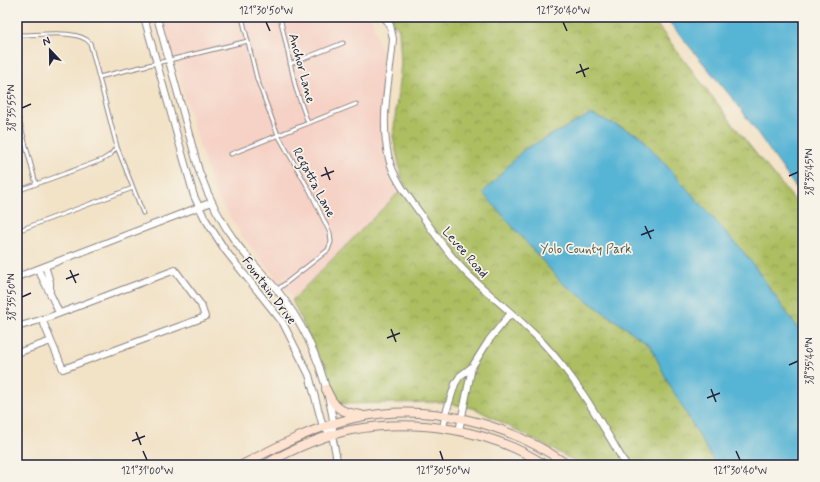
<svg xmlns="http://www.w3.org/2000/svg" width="820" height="482" font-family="Mynerve,sans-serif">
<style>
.built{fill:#f6d1c5}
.park{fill:url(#park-crowns);stroke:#67704e}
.water{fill:#56b4d4;stroke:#3c6b88}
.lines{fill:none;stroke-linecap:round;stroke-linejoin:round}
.lane-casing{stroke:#8a8280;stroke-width:5}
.street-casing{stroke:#8a8280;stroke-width:8}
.secondary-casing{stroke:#8a8280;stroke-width:10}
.lane{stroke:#fff;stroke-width:3}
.street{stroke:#fff;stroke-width:6}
.secondary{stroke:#fee3d1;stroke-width:8}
.ticks{fill:none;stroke:#22223b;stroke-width:1.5}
.labels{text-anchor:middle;stroke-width:3.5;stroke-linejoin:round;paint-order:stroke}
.street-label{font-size:13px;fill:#22223b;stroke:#f7f3e8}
.park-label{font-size:13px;fill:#525948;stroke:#f7f3e8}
.neatline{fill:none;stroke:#22223b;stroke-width:1.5}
.ticks-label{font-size:10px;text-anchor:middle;fill:#22223b}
</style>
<defs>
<pattern id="park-crowns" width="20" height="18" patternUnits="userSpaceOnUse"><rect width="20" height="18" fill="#acbe61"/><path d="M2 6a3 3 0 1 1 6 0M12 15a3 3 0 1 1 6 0" fill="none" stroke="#8c9a51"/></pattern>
</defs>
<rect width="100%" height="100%" fill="#f7f3e8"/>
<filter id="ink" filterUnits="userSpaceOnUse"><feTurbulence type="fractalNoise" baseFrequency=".025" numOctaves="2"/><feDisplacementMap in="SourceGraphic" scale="8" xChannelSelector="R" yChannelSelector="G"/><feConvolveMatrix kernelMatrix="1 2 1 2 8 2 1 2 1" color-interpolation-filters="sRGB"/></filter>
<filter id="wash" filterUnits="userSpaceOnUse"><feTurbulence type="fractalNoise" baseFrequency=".012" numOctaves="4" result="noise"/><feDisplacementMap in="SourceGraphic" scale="16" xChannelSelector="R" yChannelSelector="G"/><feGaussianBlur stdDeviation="0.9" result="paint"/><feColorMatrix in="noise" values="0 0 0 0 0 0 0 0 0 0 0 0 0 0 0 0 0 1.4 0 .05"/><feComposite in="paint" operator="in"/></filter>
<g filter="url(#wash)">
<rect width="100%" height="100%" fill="#f2e2c6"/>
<path class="built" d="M163,17H371L387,71L382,131L400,193L293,299L242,236L216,195L194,130Z"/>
<path class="park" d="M388,17H651L753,150L803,210V465H582L476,409L442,402L340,404L292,300L404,187L393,137L401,63L399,29Z"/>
<path class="water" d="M665,17H803V198L738,105Z
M591,114L639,135L748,257L803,336V465H716L668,382L650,345L562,283L483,193L523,150Z"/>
</g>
<g filter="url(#ink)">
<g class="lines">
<defs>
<path id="lane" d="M242,17L257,79L278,135L310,191L330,233L331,242L328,250L277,290
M280,17L296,89L308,123
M17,35C35,36 79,28 90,43L117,147L110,155L102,160L17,191
M290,64L343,43
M99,77L248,41
M17,112L36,184
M117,147L143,213
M231,154L356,104
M17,231L133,188"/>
<path id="street" d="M144,17L194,196L204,217L225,250L283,323L309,375L323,427L332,435
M157,17L199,171C208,196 220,221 237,244C249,260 264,274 277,290C301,320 319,358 328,396C331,410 335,421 332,435
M384,17L390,25L393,39C390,79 379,119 389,159C393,176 405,192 415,206C434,232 452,261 476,282C498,302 522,321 543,343C577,379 601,423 626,465
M45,266L50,282V290
M38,269C45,284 53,298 59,313
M17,277L212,202
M42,319L51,341
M17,327L47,318L175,270L201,305L205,317L63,369L51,341L17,353
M443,429L445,416L455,384L460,376L472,367L489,340L511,313
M459,431L472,367
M332,435L338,465"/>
<path id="secondary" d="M326,389C334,408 340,412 361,415
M242,465C278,446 314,427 354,418C428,402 507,422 568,465
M264,465C291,450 320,436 351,430C415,418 491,429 545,465"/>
</defs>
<use href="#lane" class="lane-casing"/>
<use href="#street" class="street-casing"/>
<use href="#secondary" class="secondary-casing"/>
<use href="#lane" class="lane"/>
<use href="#street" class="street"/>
<use href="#secondary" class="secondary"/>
</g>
</g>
<path class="ticks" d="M266,22L270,31M563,22L567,31M580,64L585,77M576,73L589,68M22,108L31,104M325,167L330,180M321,176L334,171M789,176L798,172M645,226L651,239M641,235L654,230M70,270L76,283M66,279L79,274M22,297L31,293M391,329L396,342M387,338L400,333M789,365L798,361M711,389L716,402M707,398L720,393M136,432L141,445M132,441L145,436M143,451L147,460M440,451L443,460M736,451L740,460"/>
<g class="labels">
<g class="street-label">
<text transform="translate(303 68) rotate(75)" y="5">Anchor Lane</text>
<text transform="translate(315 182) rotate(62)" y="5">Regatta Lane</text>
<text transform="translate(466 252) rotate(49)" y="5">Levee Road</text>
<text transform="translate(270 290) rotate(53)" y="5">Fountain Drive</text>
</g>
<g class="park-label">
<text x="586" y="253">Yolo County Park</text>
</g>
</g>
<rect width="820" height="482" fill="none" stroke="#f7f3e8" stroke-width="44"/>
<g transform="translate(50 50) rotate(338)" stroke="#f7f3e8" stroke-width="3" paint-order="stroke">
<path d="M0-3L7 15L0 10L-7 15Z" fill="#22223b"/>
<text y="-6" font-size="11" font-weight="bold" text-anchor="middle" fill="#22223b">N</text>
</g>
<rect x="22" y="22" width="776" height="438" class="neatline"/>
<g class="ticks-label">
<text x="266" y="14">121°30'50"W</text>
<text x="563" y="14">121°30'40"W</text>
<text transform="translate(11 108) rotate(-90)" y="4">38°35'55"N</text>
<text transform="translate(809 172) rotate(-90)" y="4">38°35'45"N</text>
<text transform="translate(11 297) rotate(-90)" y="4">38°35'50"N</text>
<text transform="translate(809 361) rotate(-90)" y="4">38°35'40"N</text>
<text x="147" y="474">121°31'00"W</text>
<text x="443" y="474">121°30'50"W</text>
<text x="740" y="474">121°30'40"W</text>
</g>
</svg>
